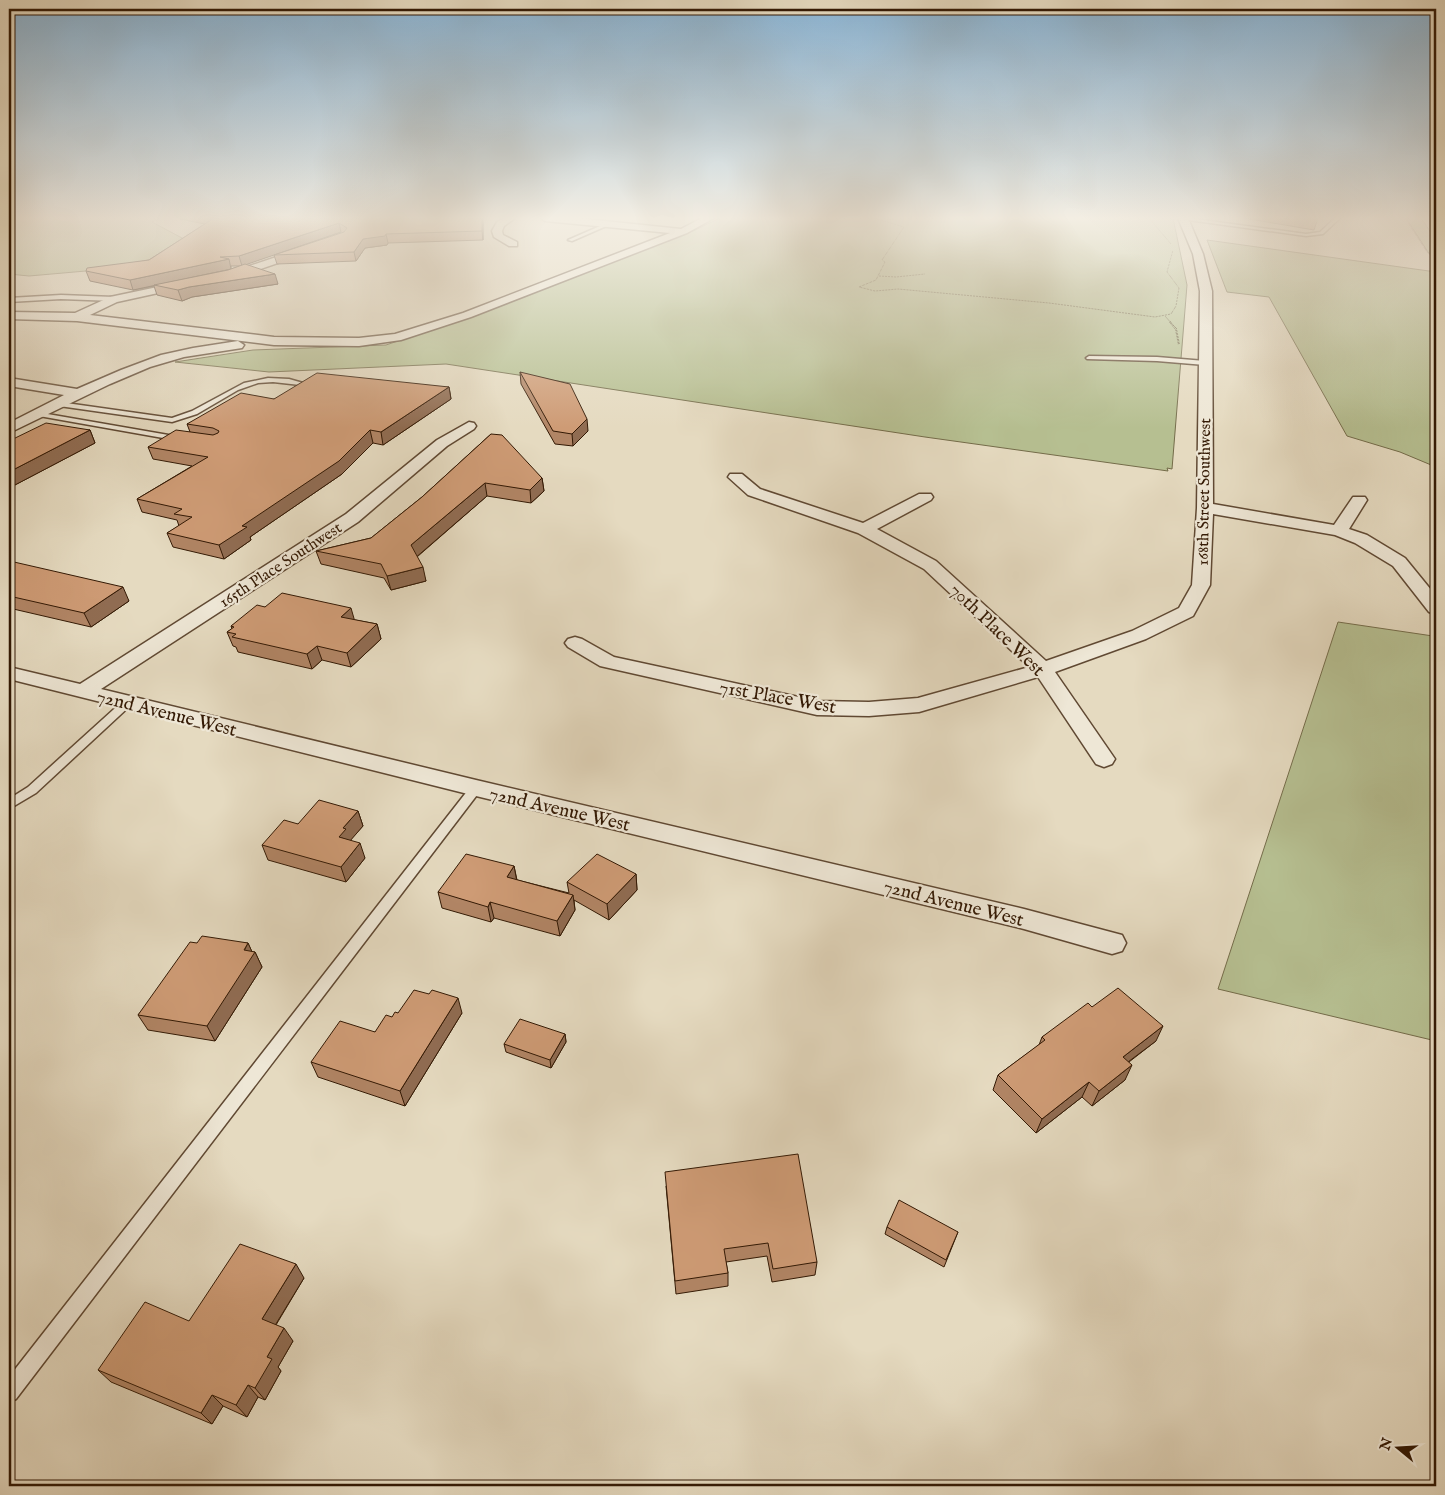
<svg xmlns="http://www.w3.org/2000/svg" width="1445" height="1495" font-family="'IM FELL English',serif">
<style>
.green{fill:#b6bf91;stroke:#746c4a}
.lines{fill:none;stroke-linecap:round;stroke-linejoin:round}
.lane-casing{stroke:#604933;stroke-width:3}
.street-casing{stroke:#604933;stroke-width:3}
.path-far1{stroke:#331904;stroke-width:1;stroke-dasharray:0.5 1;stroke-linecap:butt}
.path{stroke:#331904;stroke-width:2;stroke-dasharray:0.5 1;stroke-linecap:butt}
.lane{fill:#eee7d6;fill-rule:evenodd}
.street{fill:#eee7d6;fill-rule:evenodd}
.wall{fill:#b18565;stroke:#331904;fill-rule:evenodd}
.shaded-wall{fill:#906c52;stroke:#331904}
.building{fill:#ce9b75;stroke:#331904}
.labels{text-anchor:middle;stroke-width:4.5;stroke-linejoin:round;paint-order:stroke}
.far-street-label{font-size:16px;fill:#331904;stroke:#eee7d6}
.street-label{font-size:19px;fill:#331904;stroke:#eee7d6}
</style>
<rect width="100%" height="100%" fill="#e5dac0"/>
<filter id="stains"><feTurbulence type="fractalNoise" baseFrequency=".004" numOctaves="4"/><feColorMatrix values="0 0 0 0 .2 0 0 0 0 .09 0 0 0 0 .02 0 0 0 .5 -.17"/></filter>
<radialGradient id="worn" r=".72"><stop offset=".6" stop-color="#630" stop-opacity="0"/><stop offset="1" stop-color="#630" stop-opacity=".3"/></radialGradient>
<path class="green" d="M9,218H160L152,222L197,246L154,265L29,276L9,274Z
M720,218H1173L1187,285L1172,469L1167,468L1168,471L925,437L446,364L269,372L175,362L253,350L386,345L497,307L693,231Z
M1406,218H1421L1436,240V259L1428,252Z
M1207,240L1436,272V467L1400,452L1347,436L1269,297L1227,292Z
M1338,622L1433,636L1436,647V1041L1218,989Z"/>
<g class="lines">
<defs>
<path id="lane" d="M1188,218L1306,234L1320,232L1335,218H1340L1323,234L1306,236L1181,219Z
M607,223L611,224L572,241L568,240Z
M61,295L114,297L117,299L114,301L61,299L9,302V298Z
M1089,356L1157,357L1205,361L1208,363L1205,365L1157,361L1087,359L1086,358Z
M268,378L289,379L303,383L300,385L273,382L258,383L238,390L197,414L172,422L59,406L56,404L59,402L172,418L192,411L244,383Z
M36,412L180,437L184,439L180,441L39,416H36Z
M128,699L133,702L132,704L36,793L9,809V799L28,787L124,700Z
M476,784L482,788L480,791L16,1399L9,1402V1377L472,785Z"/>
<path id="street" d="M504,218H515L504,226L502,231L503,235L517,242V246H509L494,237L492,231L497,222Z
M541,218H576L681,229L702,218H714L687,233L471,317L401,340L359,346L274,345L77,321L9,319V312L75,313L110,297L186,281L190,282L191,284L190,286L117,302L90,315L274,337L359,338L395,334L463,313L670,233L545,221Z
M1178,218H1188L1203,254L1212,291L1213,504L1334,525L1353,497H1365L1367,500L1349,529L1367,535L1405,558L1436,596V614L1429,612L1393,566L1355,543L1335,535L1213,514L1210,585L1193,616L1146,639L1055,672L1115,759L1112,764L1104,767L1096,764L1038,677L919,712L869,716L817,715L600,666L568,647L565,643L568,639L575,637L582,639L614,657L817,701L869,702L918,698L1029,667L924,569L858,533L748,495L728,477L730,474H742L760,489L863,523L919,494H931L933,497L931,500L877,529L936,561L1046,661L1132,631L1179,608L1192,585L1197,508L1200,291L1193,254Z
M306,247L311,250L310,252L231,279H223L222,277L223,275Z
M238,341L244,345L242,348L184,357L150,367L110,384L9,433V423L64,395L9,386V378L77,389L121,370L161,355L193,348Z
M469,422L474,423L476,426L474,429L447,446L358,522L101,689L476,780L1024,909L1122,935L1126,943L1122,951L1112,954L1024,929L476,796L9,679V667L80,684L346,514L437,440Z"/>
</defs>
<use href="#lane" class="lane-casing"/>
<use href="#street" class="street-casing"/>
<path class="path-far1" d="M874,218L904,227L882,260L885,262L876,280L859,287L875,291L898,289L1049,303L1155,317L1171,314L1176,306L1179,288L1167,272L1173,250
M1149,218L1171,244
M1405,218L1427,252L1436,260
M886,219L895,220
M879,276L896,277L925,274
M1165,316L1172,324"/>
<path class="path" d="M1170,322L1176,329L1179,345"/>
<use href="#lane" class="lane"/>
<use href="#street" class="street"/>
</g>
<path class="wall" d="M180,218H483V240L388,243L387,245L365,248L356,261L277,264L274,255L341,232L245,264L278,284L192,297L182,301L157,295L154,286L133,290L90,281L86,271L149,260L205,224L180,219ZM231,266H241L231,269Z
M1244,218H1318L1314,230Z
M520,372L588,431L573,446L555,444L521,384Z
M449,387L451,399L383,445L373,443L342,474L250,537L251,540L224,559L173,547L167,533L179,526L177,520L142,512L137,499L192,466L153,459L148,447L190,432L187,424L274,399Z
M90,430L95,443L13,486H9V441Z
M491,434L542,478L544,491L531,503L487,496L417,557L426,581L391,590L384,578L321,564L316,551L371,538L422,497Z
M9,564L129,601L91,627L9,608Z
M265,607L355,620L377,624L381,639L351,667L322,660L312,669L238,652L236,647L233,646L227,632L232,629L231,626Z
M358,811L363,826L350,840L365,858L346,882L268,860L262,845L298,824Z
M514,866L517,880L569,893L567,882L636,874L637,890L609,920L574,900L575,910L560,936L494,918L491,922L442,908L438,892Z
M197,943H248L252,952H255L262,967L215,1041L148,1030L138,1015Z
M1092,1007L1156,1041L1129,1062L1125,1080L1092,1106L1082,1097L1036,1133L993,1090L998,1075L1039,1045L1042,1037Z
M398,1013H462L405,1106L318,1077L311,1062L375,1032L392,1017Z
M565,1034L566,1042L551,1068L506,1052L504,1044Z
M666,1186L817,1262L815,1275L772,1282L767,1256L726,1262L728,1273V1286L676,1294Z
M887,1227L958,1232L944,1267L885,1234Z
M304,1278L276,1325L293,1341L278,1367L281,1371L265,1400L258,1397L247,1417L223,1406L212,1424L111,1382L98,1370Z"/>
<path class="shaded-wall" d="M482,218L483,223V240L482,231Z
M339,223L341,232L242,266L239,256Z
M386,234L388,243L387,245L365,248L356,261L354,252L363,239Z
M229,259L231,269L133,290L130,280Z
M275,274L278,284L192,297L182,301L178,290L189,287Z
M449,387L451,399L383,445L381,432Z
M587,419L588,431L573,446L572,434Z
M90,430L95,443L13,486L9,479V472Z
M370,430L373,443L342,474L250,537L251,540L224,559L219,545L242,526Z
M542,478L544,491L531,503L530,490Z
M485,483L487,496L414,559L411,545Z
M423,567L426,581L391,590L387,576Z
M123,587L129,601L91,627L84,613Z
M351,608L355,622L341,617Z
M377,624L381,639L351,667L347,653Z
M317,646L322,660L312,669L307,654Z
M358,811L363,826L350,841L339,837L343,828Z
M360,843L365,858L346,882L341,867Z
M514,866L517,882L507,877Z
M636,874L637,890L609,920L607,904Z
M573,895L575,910L560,936L557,921Z
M490,902L494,918L491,922L488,907Z
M248,943L253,954L255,952L262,967L215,1041L207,1026Z
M458,998L462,1013L405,1106L400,1091Z
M1163,1026L1156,1041L1116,1071L1123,1057Z
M565,1034L566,1042L551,1068L550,1060Z
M1132,1065L1125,1080L1092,1106L1099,1091Z
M1089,1082L1082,1097L1036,1133L1042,1119Z
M296,1264L304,1278L271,1332L262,1319Z
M284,1328L293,1341L278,1367L281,1371L265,1400L255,1388L267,1357Z
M248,1385L258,1397L247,1417L236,1405Z
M212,1395L223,1406L212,1424L201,1413Z"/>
<path class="building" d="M214,218H482V231L386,234L385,236L363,239L354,252L274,255L344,232L347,228L339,223L239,256L220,257L229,259L130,280L86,271L87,268L149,260Z
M245,264L275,274L189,287L178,290L154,285L228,270Z
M520,372L570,384L587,419L572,434L553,431Z
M317,373L449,387L381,432L370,430L339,461L242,526L247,527L219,545L167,533L192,517L174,514L182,509L137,499L208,457L148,447L176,430L213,435L218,433L219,431L213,428L187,424L241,393L274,399Z
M46,423L90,430L9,472V441Z
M491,434L502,435L542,478L530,490L485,483L411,545L423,567L387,576L381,564L316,551L371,538L422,497Z
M14,562L123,587L84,613L9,596V564Z
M282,593L351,608L341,617L377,624L347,653L317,646L307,654L232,637L236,634L227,632L234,627L231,626L257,605L265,607Z
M319,800L358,811L343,828L346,829L339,837L360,843L341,867L262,845L284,820L298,824Z
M466,854L514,866L507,877L573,895L557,921L490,902L488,907L438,892Z
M597,854L636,874L607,904L567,882Z
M202,936L248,943L244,950L255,952L207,1026L138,1015L190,942L197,943Z
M1118,988L1163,1026L1123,1057L1132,1065L1099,1091L1089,1082L1042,1119L998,1075L1045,1040L1042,1037L1088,1003L1092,1007Z
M414,990L429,994L432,990L458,998L400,1091L311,1062L340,1021L375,1032L386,1015L392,1017L395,1012L398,1013Z
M520,1019L565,1034L550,1060L504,1044Z
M798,1154L817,1262L773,1269L768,1243L724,1249L728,1273L675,1281L665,1172Z
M899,1200L958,1232L946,1260L887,1227Z
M240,1244L296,1264L262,1319L284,1328L267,1357L272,1359L255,1388L248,1385L236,1405L212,1395L201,1413L98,1370L145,1302L189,1321Z"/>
<linearGradient id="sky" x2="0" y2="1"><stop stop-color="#89b5d7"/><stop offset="0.51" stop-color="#f3eee3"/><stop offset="1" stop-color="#f3eee3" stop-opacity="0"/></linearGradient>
<rect width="1445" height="428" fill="url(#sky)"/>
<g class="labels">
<g class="far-street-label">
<text transform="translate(1203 492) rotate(-89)" y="6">168th Street Southwest</text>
<text transform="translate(280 564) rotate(-33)" y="6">165th Place Southwest</text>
</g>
<g class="street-label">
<text transform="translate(998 629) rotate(44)" y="7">70th Place West</text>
<text transform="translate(778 696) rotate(10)" y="7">71st Place West</text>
<text transform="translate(167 712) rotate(14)" y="7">72nd Avenue West</text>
<text transform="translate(560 808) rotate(13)" y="7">72nd Avenue West</text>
<text transform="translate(954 902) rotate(14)" y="7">72nd Avenue West</text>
</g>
</g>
<rect width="1445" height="1495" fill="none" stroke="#e5dac0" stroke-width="30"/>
<rect x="10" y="10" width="1425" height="1475" fill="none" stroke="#331904" stroke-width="2.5"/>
<rect x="15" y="15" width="1415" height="1465" fill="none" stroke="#331904"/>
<g transform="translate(1398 1448) rotate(288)" stroke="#eee7d6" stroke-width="4" paint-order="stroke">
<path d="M0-4L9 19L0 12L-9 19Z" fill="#331904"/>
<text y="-8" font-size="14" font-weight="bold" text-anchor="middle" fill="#331904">N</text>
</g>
<rect width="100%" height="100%" filter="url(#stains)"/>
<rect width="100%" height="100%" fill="url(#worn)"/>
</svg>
